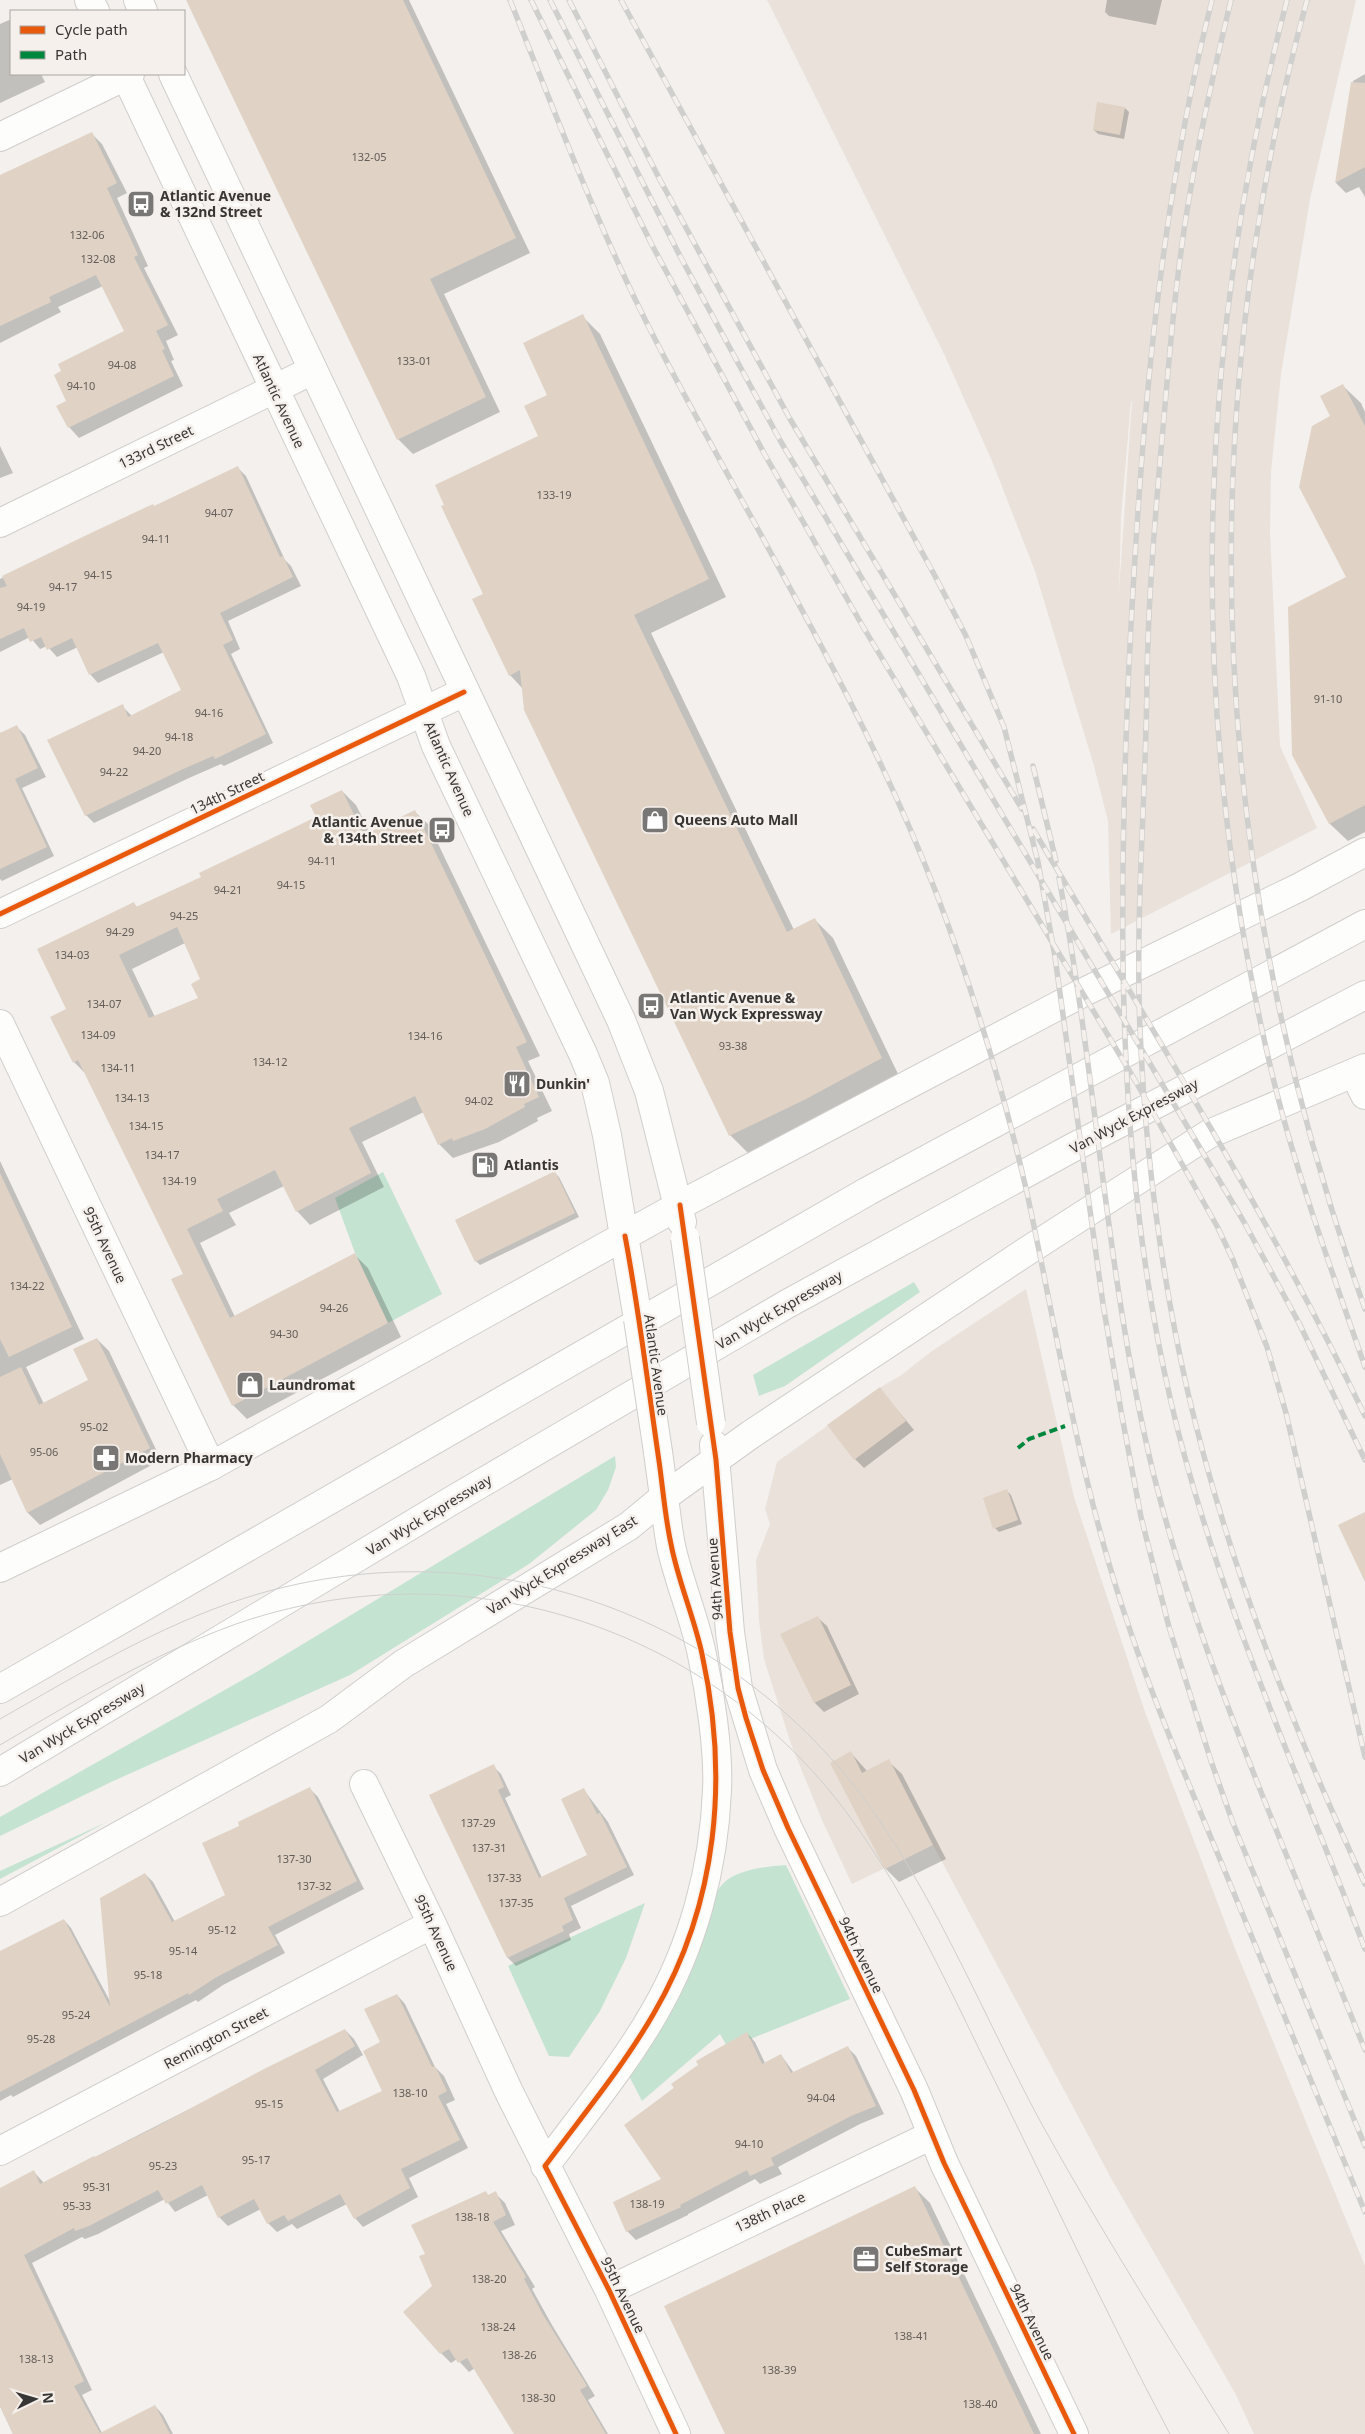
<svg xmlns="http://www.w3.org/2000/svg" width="1365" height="2434" font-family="'Noto Sans',sans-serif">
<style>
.built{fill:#e9e1da;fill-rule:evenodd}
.green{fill:#c5e3d1}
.shadow{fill:#0003;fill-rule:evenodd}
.building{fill:#e0d3c5;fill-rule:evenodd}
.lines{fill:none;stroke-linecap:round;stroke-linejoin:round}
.minor-casing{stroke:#d1cecc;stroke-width:30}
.major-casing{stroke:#d1cecc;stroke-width:30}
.highway-casing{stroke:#d1cecc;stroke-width:30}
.minor{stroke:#fdfdfc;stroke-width:28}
.major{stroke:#fdfdfc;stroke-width:28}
.highway{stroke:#fdfdfc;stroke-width:28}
.tram{stroke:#cfcfce;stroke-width:1}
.rail-casing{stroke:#cfcfce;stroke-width:5.5}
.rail{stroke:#f5f0eb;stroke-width:4;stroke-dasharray:11;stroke-linecap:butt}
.major-bridge-casing{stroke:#d1cecc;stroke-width:30;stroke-linecap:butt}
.major-bridge{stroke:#fdfdfc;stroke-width:28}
.quiet{stroke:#00873e;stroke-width:4;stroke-dasharray:8 4;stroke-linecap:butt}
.cycleway-casing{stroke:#f5f0eb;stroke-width:8}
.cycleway{stroke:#e8590c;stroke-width:5}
.labels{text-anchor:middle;stroke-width:5;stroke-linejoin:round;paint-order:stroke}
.number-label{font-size:11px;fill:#625d58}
.poi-label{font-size:14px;font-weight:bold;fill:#383634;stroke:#f5f0eb;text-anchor:start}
.street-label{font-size:14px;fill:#383634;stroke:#f5f0eb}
</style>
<rect width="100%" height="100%" fill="#f3f0ed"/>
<path class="built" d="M767,0H1356L1310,199L1281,374L1271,472L1270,532L1280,746L1317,828L1111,934L1108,821L1094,766L1035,571L992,461L945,356ZM1131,401H1132L1119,591L1121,518Z
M1026,1289L1074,1497L1145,1712L1234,1946L1365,2266V2434H1254L1235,2393L1111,2178L933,1845L852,1884L822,1820L791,1744L764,1659L759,1620L756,1560L770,1524L765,1509L777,1462L884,1385L900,1376L932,1351Z"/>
<path class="green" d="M383,1172L442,1294L388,1323L355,1253L335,1198Z
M914,1282L920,1292L785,1386L759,1396L753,1375Z
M615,1456L616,1467L608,1490L596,1510L529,1564L350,1675L111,1782L0,1836V1817L253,1674Z
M107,1822L0,1879V1871Z
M786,1865L850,1999L728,2048L720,2034L642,2101L629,2076C655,2035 684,1992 700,1946C708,1924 708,1892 730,1878C745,1869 769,1866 786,1865Z
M645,1903L626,1958L600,2011L569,2057L549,2056L508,1966Z"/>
<path class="shadow" d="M188,0H409L530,253L444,294L500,412L413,454L398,439Z
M1107,0H1162L1156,25L1109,16L1105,12Z
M9,20L11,22V74H41L45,82L0,103V24Z
M1365,74V197L1359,187L1346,193L1336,183L1353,81Z
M1125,108L1129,112L1124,139L1098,134L1094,130Z
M92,134L102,144L127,193L117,198L148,266L144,268L178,335L166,341L174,360L171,361L183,386L79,438L69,427L68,402L126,332L103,286L58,307L61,312L0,343V185Z
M582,316L600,334L726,597L651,633L794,930L815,920L833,938L899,1076L824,1117L748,1153L730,1135L523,689L510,675L485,595L540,436L549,396Z
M1343,386L1361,403L1365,412V832L1348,841L1330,824L1293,755L1348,577L1332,416Z
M0,446L13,473L0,478Z
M237,467L246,476L285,560L291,566L301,586L228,621L240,649L231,654L273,743L224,766L221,764L189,778L94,823L86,815L122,706L132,716L183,691L164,652L98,683L90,674L78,647L57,657L47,646L40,649L30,637L0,652V579L93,533L155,507Z
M17,727L25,735L46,777L22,788L54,856L2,881L0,879V732L1,734Z
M342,791L356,805L370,833L415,812L429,825L540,1056L528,1061L552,1111L537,1118L538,1121L499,1142L453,1158L439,1144L424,1112L362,1142L384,1187L310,1225L297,1211L284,1186L229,1213L236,1225L200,1243L235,1317L354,1254L368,1268L401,1337L247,1419L233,1405L185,1274L87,1075L74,1062L68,1010L133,903L137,907L203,877L318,818ZM185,943L202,980L199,999L155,1017L132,969Z
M0,1161L84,1339L26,1367L44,1404L90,1381L97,1339L109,1351L161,1460L40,1525L28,1513L13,1479L0,1485Z
M555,1173L559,1177L579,1217L480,1265L476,1261Z
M880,1389L914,1430L864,1468L855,1459Z
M1007,1491L1011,1495L1022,1524L999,1532L995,1528Z
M818,1618L827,1626L859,1694L824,1712L815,1703Z
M851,1753L867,1771L888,1761L902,1774L946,1859L899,1882L886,1869L832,1763Z
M493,1766L501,1774L511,1795L505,1798L542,1878L589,1856L584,1790L608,1822L634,1875L571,1906L581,1928L569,1934L571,1940L516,1966L508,1958Z
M310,1789L318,1797L364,1889L275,1935L285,1953L223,1985L198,2002L196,2000L13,2097L11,2095L0,2101V1957L64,1920L71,1928L111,2003L145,1874L153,1882L175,1922L226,1896L241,1826Z
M397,1995L405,2004L435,2067L444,2076L455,2100L446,2104L468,2148L409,2178L418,2197L363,2227L355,2218L347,2204L297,2229L292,2224L277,2232L268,2223L261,2209L228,2226L219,2217L208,2195L175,2212L165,2199L98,2234L85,2239L82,2237L32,2263L92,2390L82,2395L102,2433L155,2406L163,2415L173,2434H13L0,2406V2190L34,2172L44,2183L345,2030L354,2039L363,2055L323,2079L340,2112L383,2092L382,2043Z
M747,2033L755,2042L765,2063L781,2055L794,2073L847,2047L856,2056L884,2114L860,2124L778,2167L782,2174L760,2184L755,2179L688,2214V2215L636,2240L627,2231L663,2180L625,2125Z
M914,2187L930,2203L1041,2434H726Z
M486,2193L489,2196L495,2193L505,2203L515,2225L501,2231L535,2287L532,2289L552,2325L595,2396L588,2400L608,2434H516L475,2368L469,2372L457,2359L451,2363L441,2353L434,2286L426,2254Z"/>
<path class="building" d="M186,0H403L516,238L430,279L486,397L397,440Z
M1351,82L1365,83V167L1335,183Z
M1097,102L1125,107L1120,135L1093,130Z
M92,132L117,183L107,188L138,255L134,257L168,325L156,331L165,349L162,350L174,376L68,428L56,406L66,401L54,375L61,371L58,364L124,331L96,275L49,297L51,302L0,326V175Z
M583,314L709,579L634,615L787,932L815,918L882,1058L806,1099L729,1136L524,710L520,670L509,676L472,599L483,594L441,506L444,505L435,485L538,436L524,406L547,395L523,343Z
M1343,384L1365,426V805L1329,824L1292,755L1288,607L1346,577L1299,487L1312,426L1330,416L1320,396Z
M238,466L280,557L283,556L293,577L220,613L233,640L223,645L266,734L215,759L213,756L181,770L85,816L47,740L123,704L128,717L181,690L158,643L89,675L72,638L47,650L41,637L30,642L24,628L0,639V588L7,586L2,576L93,532L153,504L154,506Z
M17,725L38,768L15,779L47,847L0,869V733Z
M342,790L364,835L415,810L527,1042L516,1047L539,1097L524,1104L525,1107L485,1129L453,1141L452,1138L438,1145L415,1096L349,1128L371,1173L296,1212L275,1170L217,1199L223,1211L187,1229L230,1318L355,1253L388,1323L232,1406L171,1279L183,1274L78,1060L73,1063L50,1017L66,1009L37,949L134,902L136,907L201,877L199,873L316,817L310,805ZM177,927L200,979L191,984L198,998L149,1018L119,955Z
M555,1171L575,1213L475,1262L455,1220Z
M0,1173L72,1327L9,1357L0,1339Z
M97,1338L150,1448L27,1513L0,1454V1377L21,1367L39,1405L88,1380L73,1349Z
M880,1387L906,1421L854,1460L827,1425Z
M1007,1489L1018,1520L993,1529L983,1498Z
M1365,1512V1582L1338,1525Z
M818,1616L851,1685L814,1703L780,1634Z
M851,1751L862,1773L889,1759L933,1845L885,1869L830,1763Z
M494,1764L504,1787L498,1790L539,1878L587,1855L561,1799L584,1788L597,1814L600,1813L627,1867L564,1898L573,1920L562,1926L564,1931L507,1958L429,1795Z
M310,1787L357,1881L268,1927L278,1945L215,1978L189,1995L188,1993L0,2092V1951L64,1919L110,2007L100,1898L145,1873L172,1922L225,1895L202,1843L239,1826L238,1822Z
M397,1994L432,2067L435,2066L447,2091L438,2096L460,2140L401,2169L410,2188L354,2219L340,2194L288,2221L284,2215L267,2224L254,2199L218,2218L202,2185L166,2204L158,2190L89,2226L75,2231L74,2228L24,2255L84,2381L74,2386L100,2433L155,2405L170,2434H13L0,2406V2188L34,2170L40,2184L94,2156L95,2157L154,2128L264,2069L345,2029L355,2046L315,2070L337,2112L382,2091L363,2051L380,2042L364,2009Z
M747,2032L762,2064L781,2054L791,2073L848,2046L876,2106L851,2116L771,2158L774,2165L750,2176L747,2170L680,2205L681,2207L626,2232L613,2202L661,2179L624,2125L674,2088L671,2084L698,2065L696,2061Z
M915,2186L1034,2434H725L664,2306Z
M486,2191L488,2195L496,2191L506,2215L493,2222L526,2277L524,2279L542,2313L587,2386L580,2390L606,2434H514L467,2358L458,2363L449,2349L440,2354L403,2312L432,2286L419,2256L425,2254L411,2225Z"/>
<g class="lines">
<defs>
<path id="minor" d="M0,137L130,74
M0,523L313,370
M0,914L464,692
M0,1024L211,1466
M1354,1073L1365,1095
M364,1784L432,1924L509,2092L609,2290L676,2434
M0,2151L432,1924
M545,2166C582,2116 623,2067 654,2013C693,1946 714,1867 717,1790C719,1751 710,1693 702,1655C695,1618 679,1583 671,1546C668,1530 666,1513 664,1497
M609,2290L932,2135"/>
<path id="major" d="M89,0L95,11
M138,0L143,11
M125,74L411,676L436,746L583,1054L595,1083L607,1135L638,1319
M173,74L621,1020L649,1091L682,1222
M714,1445L730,1632L738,1688L763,1770L788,1828L914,2090L944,2163L1074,2434
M658,1452L664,1497
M0,1568L211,1466L680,1205L1084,992L1300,887L1365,852
M0,1902L329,1719L403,1664L629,1526L664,1497L750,1435L1024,1253L1209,1134L1365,1068"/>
<path id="highway" d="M0,1689L868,1191L1365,924
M0,1772L451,1501L787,1304L1070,1149L1365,995"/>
</defs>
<use href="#minor" class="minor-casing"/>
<use href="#major" class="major-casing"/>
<use href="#highway" class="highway-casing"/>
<use href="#minor" class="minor"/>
<use href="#major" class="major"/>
<use href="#highway" class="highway"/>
<path class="tram" d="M0,1719C79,1674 158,1626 245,1598C479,1524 731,1610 873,1811C940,1907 984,2016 1039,2119C1098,2226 1164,2330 1229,2434
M0,1745C76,1700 153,1654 236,1624C458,1547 702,1622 844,1809C901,1885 941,1971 982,2055C1045,2181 1104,2310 1170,2434"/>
<defs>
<path id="rail" d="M510,0C556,115 599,231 656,341C751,525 863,701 937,895C974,993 1004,1092 1027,1193C1054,1318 1074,1445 1110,1567C1140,1670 1183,1770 1224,1869C1271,1984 1318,2098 1365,2212
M531,0L652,245L765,455L862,625L1136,1082L1218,1228L1233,1260L1267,1347L1286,1413L1365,1757
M550,0L680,256L781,442L1244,1222L1299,1323L1365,1460
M569,0L659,178L790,419L1022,809
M621,0L935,576L966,636L1004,727L1038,862L1055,957L1103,1304L1121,1411L1141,1517L1169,1627L1211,1761L1233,1823L1365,2146
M1212,0C1157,218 1140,441 1129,665C1118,912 1115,1160 1171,1402C1215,1592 1296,1768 1365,1949
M1231,0C1209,91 1189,182 1178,275C1171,330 1167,385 1162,439C1155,519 1148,600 1147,681C1146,797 1135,913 1140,1029C1145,1151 1161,1274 1188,1393C1228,1563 1292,1726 1365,1884
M1287,0C1192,364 1186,729 1277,1094C1301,1187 1334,1277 1365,1367
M1307,0C1187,440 1212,881 1365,1309
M1033,766L1056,861
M1033,829C1147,1022 1268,1213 1365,1416
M1059,878C1097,1077 1106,1280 1154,1476C1183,1592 1225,1702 1269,1812C1301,1891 1333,1971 1365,2050"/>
</defs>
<use href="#rail" class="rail-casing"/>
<use href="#rail" class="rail"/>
<defs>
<path id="major-bridge" d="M685,1238L711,1423
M638,1319L658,1452"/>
</defs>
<use href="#major-bridge" class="major-bridge-casing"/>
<use href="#major-bridge" class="major-bridge"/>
<path class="quiet" d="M1018,1448L1029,1439L1065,1426"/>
<defs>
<path id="cycleway" d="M0,914L464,692
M680,1205L716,1460L730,1632L738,1688L746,1718L763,1770L788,1828L914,2090L944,2163L1074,2434
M625,1236C639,1310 648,1386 659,1461C663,1489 665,1517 671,1544C678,1581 694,1617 702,1654C729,1777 718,1903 654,2013C623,2067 582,2116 545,2166L609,2290L676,2434"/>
</defs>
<use href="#cycleway" class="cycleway-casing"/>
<use href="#cycleway" class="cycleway"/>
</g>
<defs>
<symbol id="bus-square" viewBox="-11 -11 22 22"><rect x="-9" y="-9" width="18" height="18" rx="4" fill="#797775" stroke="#f5f0eb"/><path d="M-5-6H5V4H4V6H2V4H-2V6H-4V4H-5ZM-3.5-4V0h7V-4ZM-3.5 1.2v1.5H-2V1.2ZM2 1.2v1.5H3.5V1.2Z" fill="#fff"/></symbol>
<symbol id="shop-square" viewBox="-11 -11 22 22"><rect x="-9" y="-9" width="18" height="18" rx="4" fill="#797775" stroke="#f5f0eb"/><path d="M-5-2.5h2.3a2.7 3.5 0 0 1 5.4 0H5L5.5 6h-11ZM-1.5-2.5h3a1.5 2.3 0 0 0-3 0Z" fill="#fff"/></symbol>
<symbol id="restaurant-square" viewBox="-11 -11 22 22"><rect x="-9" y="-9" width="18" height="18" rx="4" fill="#797775" stroke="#f5f0eb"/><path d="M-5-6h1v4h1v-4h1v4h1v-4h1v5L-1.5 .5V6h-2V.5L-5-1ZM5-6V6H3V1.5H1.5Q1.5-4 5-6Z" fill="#fff"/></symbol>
<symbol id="fuel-square" viewBox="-11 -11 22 22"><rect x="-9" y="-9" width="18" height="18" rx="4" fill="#797775" stroke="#f5f0eb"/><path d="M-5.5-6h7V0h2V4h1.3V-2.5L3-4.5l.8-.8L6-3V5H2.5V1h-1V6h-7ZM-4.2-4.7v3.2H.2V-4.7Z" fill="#fff"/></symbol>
<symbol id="pharmacy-square" viewBox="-11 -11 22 22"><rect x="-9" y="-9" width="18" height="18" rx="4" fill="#797775" stroke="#f5f0eb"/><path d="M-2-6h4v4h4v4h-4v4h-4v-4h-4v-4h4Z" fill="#fff"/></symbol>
<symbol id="office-square" viewBox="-11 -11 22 22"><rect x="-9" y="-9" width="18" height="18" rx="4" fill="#797775" stroke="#f5f0eb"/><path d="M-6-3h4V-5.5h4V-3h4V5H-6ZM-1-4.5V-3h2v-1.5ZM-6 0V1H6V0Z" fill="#fff"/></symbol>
</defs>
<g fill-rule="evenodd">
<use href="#bus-square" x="125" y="188" width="32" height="32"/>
<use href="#shop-square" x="639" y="804" width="32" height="32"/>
<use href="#bus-square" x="426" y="814" width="32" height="32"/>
<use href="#bus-square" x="635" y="990" width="32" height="32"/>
<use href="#restaurant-square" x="501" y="1068" width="32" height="32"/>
<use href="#fuel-square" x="469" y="1149" width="32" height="32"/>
<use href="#shop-square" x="234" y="1369" width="32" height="32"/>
<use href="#pharmacy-square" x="90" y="1442" width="32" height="32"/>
<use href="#office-square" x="850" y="2243" width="32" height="32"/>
</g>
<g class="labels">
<g class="number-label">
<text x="369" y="161">132-05</text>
<text x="87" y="239">132-06</text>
<text x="98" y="263">132-08</text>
<text x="414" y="365">133-01</text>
<text x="122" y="369">94-08</text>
<text x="81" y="390">94-10</text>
<text x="554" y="499">133-19</text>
<text x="219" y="517">94-07</text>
<text x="156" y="543">94-11</text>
<text x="98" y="579">94-15</text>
<text x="63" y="591">94-17</text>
<text x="31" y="611">94-19</text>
<text x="1328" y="703">91-10</text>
<text x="209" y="717">94-16</text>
<text x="179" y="741">94-18</text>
<text x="147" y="755">94-20</text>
<text x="114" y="776">94-22</text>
<text x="322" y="865">94-11</text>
<text x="291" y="889">94-15</text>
<text x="228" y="894">94-21</text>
<text x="184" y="920">94-25</text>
<text x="120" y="936">94-29</text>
<text x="72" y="959">134-03</text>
<text x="104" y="1008">134-07</text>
<text x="98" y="1039">134-09</text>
<text x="425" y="1040">134-16</text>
<text x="733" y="1050">93-38</text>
<text x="270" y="1066">134-12</text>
<text x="118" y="1072">134-11</text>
<text x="132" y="1102">134-13</text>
<text x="479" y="1105">94-02</text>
<text x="146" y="1130">134-15</text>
<text x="162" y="1159">134-17</text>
<text x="179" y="1185">134-19</text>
<text x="27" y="1290">134-22</text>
<text x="334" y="1312">94-26</text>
<text x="284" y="1338">94-30</text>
<text x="94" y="1431">95-02</text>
<text x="44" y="1456">95-06</text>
<text x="478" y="1827">137-29</text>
<text x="489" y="1852">137-31</text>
<text x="294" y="1863">137-30</text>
<text x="504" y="1882">137-33</text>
<text x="314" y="1890">137-32</text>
<text x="516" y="1907">137-35</text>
<text x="222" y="1934">95-12</text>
<text x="183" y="1955">95-14</text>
<text x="148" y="1979">95-18</text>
<text x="76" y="2019">95-24</text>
<text x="41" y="2043">95-28</text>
<text x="410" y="2097">138-10</text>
<text x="821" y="2102">94-04</text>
<text x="269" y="2108">95-15</text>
<text x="749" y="2148">94-10</text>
<text x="256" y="2164">95-17</text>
<text x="163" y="2170">95-23</text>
<text x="97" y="2191">95-31</text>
<text x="647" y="2208">138-19</text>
<text x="77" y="2210">95-33</text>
<text x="472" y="2221">138-18</text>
<text x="489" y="2283">138-20</text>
<text x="498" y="2331">138-24</text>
<text x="911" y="2340">138-41</text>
<text x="519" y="2359">138-26</text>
<text x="36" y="2363">138-13</text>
<text x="779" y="2374">138-39</text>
<text x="538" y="2402">138-30</text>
<text x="980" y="2408">138-40</text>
</g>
<g class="poi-label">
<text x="160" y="201">Atlantic Avenue<tspan x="160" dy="16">&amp; 132nd Street</tspan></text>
<text x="674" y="825">Queens Auto Mall</text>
<text x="423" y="827" text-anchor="end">Atlantic Avenue<tspan x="423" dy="16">&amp; 134th Street</tspan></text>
<text x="670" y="1003">Atlantic Avenue &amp;<tspan x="670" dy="16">Van Wyck Expressway</tspan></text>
<text x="536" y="1089">Dunkin'</text>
<text x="504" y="1170">Atlantis</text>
<text x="269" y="1390">Laundromat</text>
<text x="125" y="1463">Modern Pharmacy</text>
<text x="885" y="2256">CubeSmart<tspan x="885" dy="16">Self Storage</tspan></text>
</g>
<g class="street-label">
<text transform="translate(279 401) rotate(65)" y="5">Atlantic Avenue</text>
<text transform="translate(156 447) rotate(-26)" y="5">133rd Street</text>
<text transform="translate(449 769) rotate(66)" y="5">Atlantic Avenue</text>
<text transform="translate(227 793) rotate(-26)" y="5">134th Street</text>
<text transform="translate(1134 1116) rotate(-28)" y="5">Van Wyck Expressway</text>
<text transform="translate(105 1245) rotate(65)" y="5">95th Avenue</text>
<text transform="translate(779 1310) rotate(-30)" y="5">Van Wyck Expressway</text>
<text transform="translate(656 1365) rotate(82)" y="5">Atlantic Avenue</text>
<text transform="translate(429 1515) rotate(-31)" y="5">Van Wyck Expressway</text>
<text transform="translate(562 1565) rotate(-32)" y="5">Van Wyck Expressway East</text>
<text transform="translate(715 1579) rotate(-94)" y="5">94th Avenue</text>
<text transform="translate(82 1723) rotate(-31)" y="5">Van Wyck Expressway</text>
<text transform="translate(436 1933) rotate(65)" y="5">95th Avenue</text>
<text transform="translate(861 1955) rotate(64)" y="5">94th Avenue</text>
<text transform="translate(216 2038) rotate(-28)" y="5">Remington Street</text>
<text transform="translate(770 2212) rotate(-25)" y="5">138th Place</text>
<text transform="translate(623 2295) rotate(64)" y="5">95th Avenue</text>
<text transform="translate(1032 2322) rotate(64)" y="5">94th Avenue</text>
</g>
</g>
<rect x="10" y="10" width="175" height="65" fill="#f5f0eb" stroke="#a9a6a2"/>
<rect x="20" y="26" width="25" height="8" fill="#e8590c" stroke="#a9a6a2"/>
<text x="55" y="35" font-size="15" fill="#383634">Cycle path</text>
<rect x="20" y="51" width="25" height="8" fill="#00873e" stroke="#a9a6a2"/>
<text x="55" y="60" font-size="15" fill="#383634">Path</text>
<g transform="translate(35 2399) rotate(85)" stroke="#f5f0eb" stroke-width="4" paint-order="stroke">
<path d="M0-4L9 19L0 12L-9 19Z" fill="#383634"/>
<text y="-8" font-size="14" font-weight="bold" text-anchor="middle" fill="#383634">N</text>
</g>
</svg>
